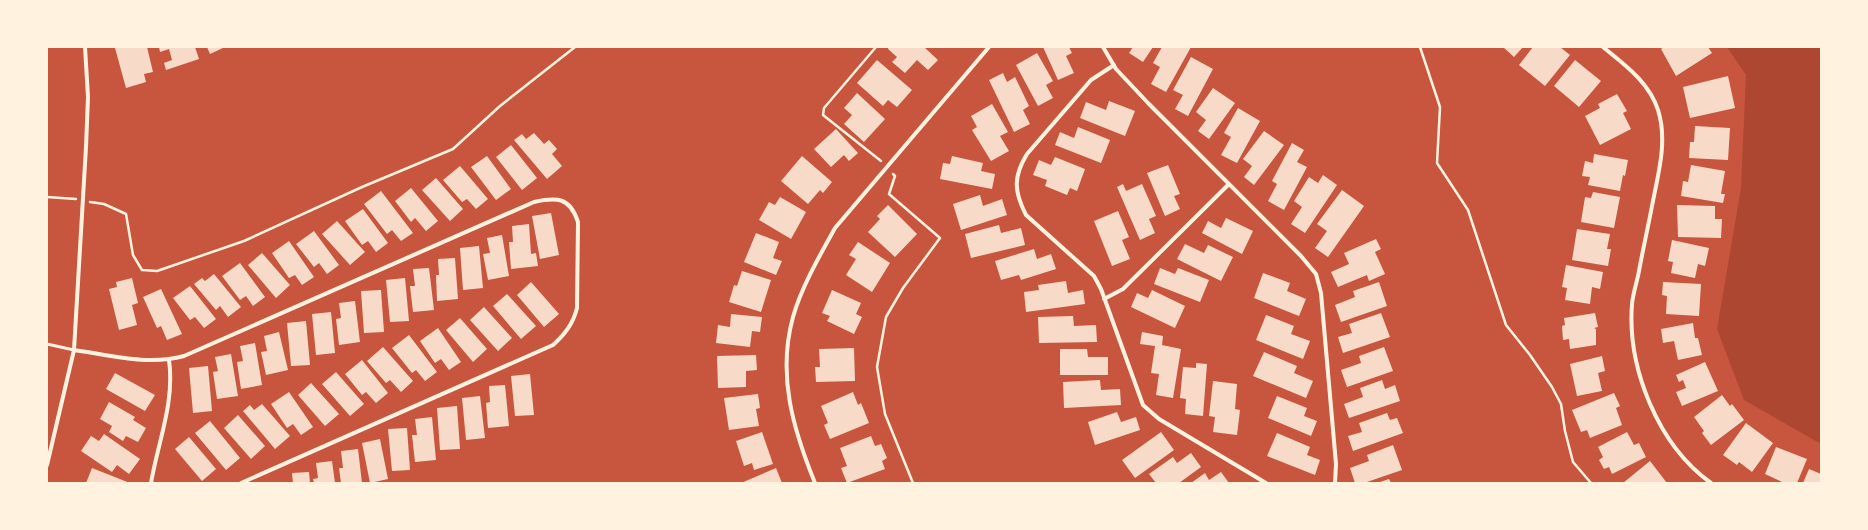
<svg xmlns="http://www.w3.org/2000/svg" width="1868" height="530" font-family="'Space Grotesk',sans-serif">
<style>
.green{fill:#ae4732}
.building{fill:#f7dbc8}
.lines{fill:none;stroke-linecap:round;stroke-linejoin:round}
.path{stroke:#fff3e0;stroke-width:2.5}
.service{stroke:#fff3e0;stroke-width:3}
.minor{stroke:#fff3e0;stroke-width:4}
</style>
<rect width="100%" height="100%" fill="#c8553d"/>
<path class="green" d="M1727,47H1821V444L1744,400L1717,329L1741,188L1746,75Z"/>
<path class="building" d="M147,47L153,72L144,74L146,82L126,88L115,48Z
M159,47H195L199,59L166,70L164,63L172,60L169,49L160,52Z
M207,47H225L210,54Z
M889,47H924L938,60L928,70L917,60L905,73L892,62L897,57L888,49Z
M1043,47H1069L1072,53L1066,56L1074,73L1058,80Z
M1133,47H1153L1143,62L1129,53Z
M1162,47H1191L1166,92L1151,84L1160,67L1153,63Z
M1503,47H1523L1514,57Z
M1533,47H1560L1570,55L1545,86L1519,65Z
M1664,47H1708L1712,53L1676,76L1661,49Z
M1037,53L1053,81L1046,85L1053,98L1038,106L1016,65Z
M1191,57L1213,69L1188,116L1175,109L1183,95L1173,90Z
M877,60L912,90L897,107L888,100L883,106L857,83Z
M1575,60L1601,81L1579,107L1554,86Z
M1003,73L1007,82L1015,77L1029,106L1023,110L1030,124L1014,132L989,80Z
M1728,76L1735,108L1690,118L1683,87Z
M1213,88L1235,103L1209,139L1198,131L1206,120L1196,112Z
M857,93L885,119L864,142L844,124L852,115L844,108Z
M1617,94L1627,111L1623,113L1631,129L1600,145L1585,116L1600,108L1598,104Z
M1109,101L1135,111L1125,136L1080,118L1086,102L1106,110Z
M992,104L1008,132L1000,136L1009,151L991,161L972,130L977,127L971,116Z
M1238,108L1260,121L1237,163L1221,155L1231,137L1224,133Z
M1695,126L1730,128L1728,160L1689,158L1690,142H1694Z
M1078,127L1110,140L1101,163L1055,145L1060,132L1074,138Z
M836,129L858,153L849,161L844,155L831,167L814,149Z
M1264,131L1284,145L1254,185L1244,177L1252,166L1243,159Z
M534,133L544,144L549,140L557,149L552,154L562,166L547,179L514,140L522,134L526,139Z
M1292,143L1304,150L1297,162L1307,167L1284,210L1268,201L1277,184L1272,181Z
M511,145L537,178L522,190L496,157Z
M1594,154L1628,160L1625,176L1623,175L1620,191L1588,185L1590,177L1582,176L1585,161L1593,163Z
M487,156L511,189L496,200L471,167Z
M802,156L832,182L823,193L820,190L808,204L781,181Z
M952,156L983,163L981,171L995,174L992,189L940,179L943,163L950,164Z
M1055,157L1085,169L1077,191L1070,188L1067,195L1045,186L1047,180L1033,175L1039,160L1051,165Z
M1168,165L1180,194L1174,196L1180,209L1165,216L1147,173Z
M1691,165L1725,171L1721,194H1725L1723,203L1681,196L1683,181L1688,182Z
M460,166L488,199L476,209L467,199L462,202L443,180Z
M1323,175L1337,185L1305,233L1291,224L1302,207L1294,201L1309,177L1318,183Z
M436,178L463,209L450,221L422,190Z
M1123,184L1126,191L1142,184L1156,216L1149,219L1155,233L1140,240L1117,187Z
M411,188L438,221L426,231L415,218L411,222L395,201Z
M1342,190L1364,206L1328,257L1315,248L1327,231L1317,224Z
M381,191L413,233L401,241L392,230L387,234L364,204Z
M1593,192L1620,197L1614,228L1581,222L1585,197L1591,198Z
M980,195L983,206L1002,199L1007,215L961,230L953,204Z
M780,197L806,212L791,239L759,220L769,202L775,205Z
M888,205L917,234L895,257L868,232L880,219L877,216Z
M1677,205L1715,206V219H1722L1721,238L1678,237Z
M363,209L388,243L376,252L368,241L362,245L345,221Z
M1118,211L1129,237L1122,240L1130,259L1112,266L1094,221Z
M551,213L559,255L540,259L532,216Z
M1226,218L1253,231L1242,254L1202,233L1208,221L1221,228Z
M337,221L365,252L350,265L322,234Z
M529,224L531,254L536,253L538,266L511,269L509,242H513L512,226Z
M999,225L1001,233L1021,228L1025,245L971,258L965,234Z
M1577,229L1610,234L1607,249H1611L1608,266L1572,260Z
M314,231L339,265L327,274L319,263L314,267L296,244Z
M756,233L779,242L773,258L782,261L776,275L744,262Z
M502,235L509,276L488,280L483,254L490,253L487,238Z
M1376,239L1381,249L1375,252L1385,274L1369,281L1367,275L1338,287L1331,272L1349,264L1344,253Z
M1672,240L1709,248L1705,266L1698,264L1695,278L1671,273L1673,262L1668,261Z
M289,241L314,277L302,285L295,275L289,278L272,253Z
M858,242L890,263L872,292L846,275L856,259L849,255Z
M1185,244L1204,253L1208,245L1233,257L1221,281L1177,259Z
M479,246L483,288L463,290L460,248Z
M1034,249L1037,259L1051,254L1056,269L1021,280L1019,275L1001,280L995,261Z
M262,253L290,285L276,298L248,265Z
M455,258L458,299L437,301L436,275H439L438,259Z
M240,263L265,297L253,306L246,296L240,300L222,276Z
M1566,265L1603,272L1600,289L1592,287L1590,304L1565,300L1567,288L1562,287Z
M429,268L434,310L413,312L410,286H415L413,269Z
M1160,268L1175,274L1178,268L1209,280L1200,302L1154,284Z
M742,271L771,280L761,312L729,302L734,285L737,286Z
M1263,273L1290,283L1287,291L1306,299L1299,316L1254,298Z
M214,274L241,307L228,317L220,306L216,310L194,284L202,278L205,281Z
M132,278L138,303L132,305L137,325L119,330L109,289L117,287L116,282Z
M405,278L409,321L390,322L386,280Z
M1066,281L1068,293L1083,290L1085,304L1026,312L1024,292L1039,290L1038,285Z
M531,282L559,314L544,327L517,295Z
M1379,282L1387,306L1341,322L1335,305L1355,297L1353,291Z
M1663,282L1701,284L1699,316L1666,314L1667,296L1662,295Z
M190,286L216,319L204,328L195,317L190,320L173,298Z
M161,289L182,334L167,340L161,326L157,328L143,297Z
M381,290L384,332L364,333L361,291Z
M832,290L861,303L856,314L862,317L854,334L827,321L830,316L822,313Z
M1152,290L1185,306L1175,328L1131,307L1137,293L1148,298Z
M507,294L536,326L521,339L493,306Z
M355,301L360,342L339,345L336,319L341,318L339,303Z
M484,307L512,338L498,351L470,320Z
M331,312L335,353L316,355L312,314Z
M1381,313L1390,337L1343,353L1338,337L1352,333L1349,324Z
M1595,313L1598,327L1594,328L1596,329V345L1570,349L1569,339L1563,340L1562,326L1565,325L1564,318Z
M731,314L762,317L760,332L752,331L750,347L716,343L718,325L730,327Z
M1266,315L1294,326L1291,334L1310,341L1303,359L1256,340Z
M1073,316L1074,326L1096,325L1097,342L1039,343L1038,317Z
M460,318L487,349L473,362L446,330Z
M306,321L310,365L291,366L287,323Z
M1693,323L1695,338H1698L1702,355L1678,360L1674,341L1663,343L1661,329Z
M438,328L461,362L449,370L441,359L435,363L420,341Z
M279,332L288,370L266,375L261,352L267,351L264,336Z
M1142,332L1163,336L1162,345L1181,349L1173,398L1156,395L1159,374L1151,373L1155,346L1140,344Z
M409,335L437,372L425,381L416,370L412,373L392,348Z
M255,343L262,385L241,389L237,362L243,361L240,346Z
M383,347L413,381L401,392L390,380L386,383L367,361Z
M1384,347L1393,371L1347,387L1341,370L1361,363L1359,356Z
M854,348L855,381L816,382L815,367H820L819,349Z
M1060,349H1087L1088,357H1108V375H1060Z
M1264,352L1297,366L1294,373L1313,381L1306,398L1253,376Z
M231,354L238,396L217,399L213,372L218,371L215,357Z
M756,355L757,370L746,371V387L718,388L717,356Z
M1602,356L1605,371L1598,373L1602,391L1577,396L1570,364Z
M362,360L388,393L376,403L366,392L362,395L345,374Z
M1705,362L1718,391L1682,406L1676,392L1686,388L1683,380L1679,382L1676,375Z
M1196,363L1207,364L1203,416L1185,414L1186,399L1180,398L1183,367L1196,368Z
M208,366L212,411L193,413L189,368Z
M336,372L364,404L350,416L322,384Z
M115,373L155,395L145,411L106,389Z
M530,374L534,415L515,416L511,376Z
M1100,380L1101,390L1120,389L1121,405L1064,408L1063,382Z
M1382,380L1385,389L1395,385L1400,401L1349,418L1344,404L1363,397L1360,388Z
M1213,381L1237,384L1235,409L1240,410L1237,435L1213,432L1215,417L1209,416Z
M311,383L339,414L325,426L298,395Z
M505,385L509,426L488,428L486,403L490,402L489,386Z
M289,392L313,427L301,435L293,424L287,428L271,404Z
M853,392L858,405L861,403L869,423L830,439L824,425L828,423L821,406Z
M1614,393L1620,406L1616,408L1622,425L1590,438L1587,430L1581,432L1572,410Z
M758,394L760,408L756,409L759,426L729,430L724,398Z
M1722,395L1730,406L1732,404L1744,420L1711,445L1702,433L1704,431L1694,417Z
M480,396L485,438L466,440L462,398Z
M1277,396L1307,408L1304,416L1317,421L1311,436L1268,418Z
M109,402L135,417L133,420L146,428L138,442L126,436L123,441L109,432L112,426L100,419Z
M262,404L290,436L275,449L243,411L250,405L254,410Z
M457,406L460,449L440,450L437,408Z
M1117,412L1121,422L1136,417L1140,430L1095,445L1088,422Z
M1387,413L1390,420L1397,418L1403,433L1353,451L1348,436L1362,432L1359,423Z
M238,415L265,446L251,459L224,428Z
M432,417L436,460L415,462L412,435H417L415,419Z
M210,421L240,458L226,470L195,433Z
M1746,423L1773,443L1752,472L1739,462L1737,465L1723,455Z
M407,428L410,470L392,471L388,429Z
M762,432L773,464L754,470L752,463L744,466L736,441Z
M1161,432L1174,450L1135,478L1122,460Z
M1627,432L1634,445L1639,443L1646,457L1612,474L1609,467L1604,469L1599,460L1603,457L1598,447Z
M1277,433L1310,447L1307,455L1320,460L1315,475L1267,456Z
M104,434L140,459L129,474L117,465L112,472L81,451L91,436L99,441Z
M871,436L875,446L881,444L887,458L882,461L885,469L847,483L841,468L847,466L840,448Z
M189,437L216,469L202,481L175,449Z
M380,439L388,479L370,483L362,443Z
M1393,445L1402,470L1364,483H1355L1350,468L1369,461L1367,455Z
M1776,447L1807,459L1797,483H1782V482L1765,474Z
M358,449L362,483H341L339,468H343L341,451Z
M1191,453L1201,467L1179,483H1156L1149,474L1173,457L1177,463Z
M332,461L335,483H314L313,479L318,478L316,463Z
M1650,461L1667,483H1623Z
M92,468L130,483H86Z
M776,468L782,483H741Z
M1809,469L1821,474V483H1803Z
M309,472L310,483H293L292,473Z
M1221,472L1229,483H1191L1205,473L1209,480Z
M1389,479L1391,483H1377Z"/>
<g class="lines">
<path class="path" d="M876,47L824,108L823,115L881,161
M1420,47L1440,107L1437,163L1468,210L1506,325L1530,355L1552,387L1561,404L1565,431L1573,462L1591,483
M893,174L895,176L889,194L940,238L903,288L886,317L877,367L885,414L913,483
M47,197L76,199
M90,202L104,204L126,214L133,255L142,270L157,271L244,241L362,187L453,149L500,106L575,47"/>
<path class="service" d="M47,344L74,350"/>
<path class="minor" d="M1103,47L1116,69L1149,104L1301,256L1316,274L1321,293L1336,464L1335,483
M1603,47C1625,65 1649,82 1658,110C1668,141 1658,174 1652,206C1648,227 1643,249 1639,271C1637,282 1633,293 1632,304C1627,368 1658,445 1711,483
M1114,65L1091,80L1027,154C1013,177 1014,191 1026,215L1094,276L1101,289L1143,405L1159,419L1266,483
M1104,299L1123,289L1229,184
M74,350C110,355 148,366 184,356L534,202C557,197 570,197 578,222L577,308C573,324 565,334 553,345L241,483
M47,465L74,350L86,147L88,97L85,47
M151,483C158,442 175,402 169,360
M815,483C793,429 777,375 793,317C801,288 820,255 835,228L989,47"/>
</g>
<rect width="1868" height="530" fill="none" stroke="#fff3e0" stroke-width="96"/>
</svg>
